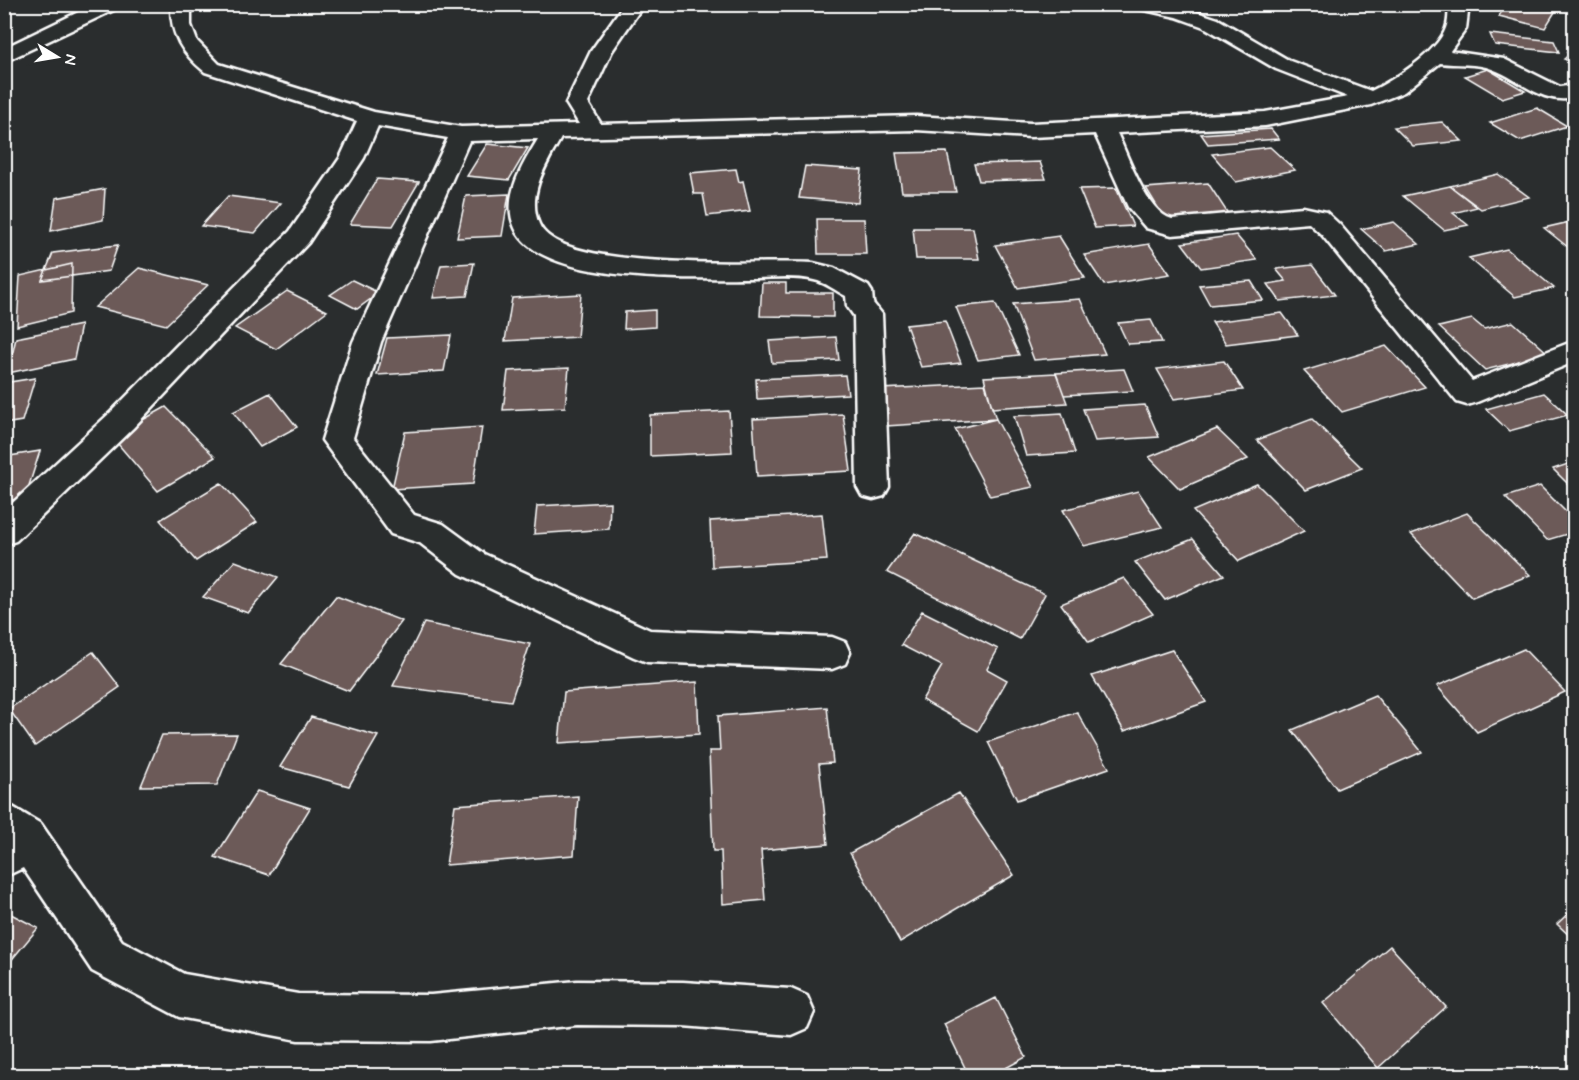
<svg xmlns="http://www.w3.org/2000/svg" width="1579" height="1080" font-family="Mynerve,sans-serif">
<style>
.building{fill:#6c5a59;stroke:#fff;stroke-width:1.5}
.lines{fill:none;stroke-linecap:round;stroke-linejoin:round}
.minor-casing{stroke:#fff;stroke-width:5}
.minor{fill:#2a2d2e;fill-rule:evenodd}
</style>
<rect width="100%" height="100%" fill="#2a2d2e"/>
<filter id="ink" filterUnits="userSpaceOnUse"><feTurbulence type="fractalNoise" baseFrequency=".0167" numOctaves="2"/><feDisplacementMap in="SourceGraphic" scale="12" xChannelSelector="R" yChannelSelector="G"/><feConvolveMatrix kernelMatrix="1 2 1 2 8 2 1 2 1" color-interpolation-filters="sRGB"/></filter>
<g filter="url(#ink)">
<path class="building" d="M1506,4H1551L1558,7L1545,28L1499,16Z
M1490,34L1554,41L1559,52L1495,45Z
M1574,46V63L1564,59L1571,53L1567,52Z
M1488,69L1525,91L1502,98L1465,76Z
M1537,108L1567,126L1520,141L1490,123Z
M1442,122L1462,141L1413,146L1394,127Z
M1271,129L1279,139L1208,144L1201,134Z
M487,144L528,148L509,180L467,176Z
M1270,147L1295,170L1236,182L1212,154Z
M947,152L956,192H902L896,153Z
M1040,162L1046,179L979,181L974,164Z
M805,166L862,170L858,203L799,198Z
M736,169L739,182L743,181L750,211L707,216L703,194H694L690,173Z
M1498,174L1529,197L1481,209L1450,186Z
M377,179L419,182L393,226L350,224Z
M1208,183L1229,215L1166,221L1146,188Z
M1450,186L1477,207L1453,213L1468,225L1444,230L1403,196Z
M1116,188L1133,226L1095,228L1079,189Z
M105,189L103,220L51,231L56,198Z
M509,194L502,236L457,238L466,196Z
M228,196L281,203L255,233L201,226Z
M817,219H864L866,254H818Z
M1574,221V252L1544,228Z
M1394,222L1419,244L1386,251L1361,229Z
M913,228H973L979,259H916Z
M1236,235L1257,260L1201,268L1182,243Z
M1059,236L1085,278L1018,288L995,245Z
M1149,244L1170,274L1104,285L1084,255Z
M118,245L109,271L42,280L53,253Z
M1507,249L1554,288L1515,297L1469,258Z
M474,263L467,296L433,298L441,265Z
M72,264L71,313L17,326L20,276Z
M1312,265L1335,295L1280,301L1268,284L1286,281L1276,269Z
M139,268L208,285L166,325L95,307Z
M352,280L379,293L357,309L330,295Z
M1251,281L1263,300L1210,305L1199,285Z
M762,283H786V293H833V317L760,316Z
M287,291L327,311L276,349L235,328Z
M581,294L577,337L505,341L512,298Z
M1080,299L1105,354L1034,360L1013,304Z
M995,303L1019,355L978,360L956,307Z
M655,310V327L624,329L625,312Z
M1282,313L1298,335L1226,344L1212,322Z
M1472,319L1484,329L1513,322L1549,354L1485,370L1439,327Z
M1151,320L1162,342L1128,344L1118,323Z
M945,321L961,363L921,367L906,325Z
M81,325L74,359L8,373L16,338Z
M451,335L444,371L377,375L387,338Z
M836,337L839,360L772,363L769,341Z
M1386,346L1425,387L1342,412L1304,371Z
M1224,361L1243,390L1174,399L1157,369Z
M569,368L565,407L503,410L508,371Z
M1124,369L1133,391L1064,395L1056,373Z
M1056,373L1067,403L992,408L984,377Z
M845,375L848,394L757,399L756,379Z
M35,378L22,421L4,424V383Z
M985,384L996,419L886,426L880,389Z
M270,393L297,427L260,447L233,412Z
M1544,393L1568,415L1509,431L1486,409Z
M1145,405L1159,437L1095,441L1083,409Z
M166,407L215,457L158,491L112,437Z
M729,411L732,452L650,456V415Z
M1062,413L1075,453L1026,456L1014,416Z
M843,414L851,471L757,476L753,419Z
M996,419L1033,487L990,496L955,429Z
M1312,419L1362,468L1306,490L1257,440Z
M482,427L473,484L392,489L405,432Z
M1217,429L1248,459L1180,489L1149,457Z
M40,451L25,498L4,501V457Z
M1574,462V490L1553,469Z
M221,483L257,522L196,561L160,520Z
M1257,484L1304,531L1239,561L1193,511Z
M1540,486L1574,520V532L1547,540L1505,497Z
M1138,491L1162,527L1084,546L1063,510Z
M610,502L609,529L534,534L537,506Z
M1467,513L1530,575L1472,598L1411,534Z
M822,514L827,560L712,567L710,521Z
M915,533L1045,594L1020,639L887,572Z
M1193,539L1224,575L1165,600L1135,562Z
M235,561L278,577L248,613L203,597Z
M1124,578L1153,614L1089,642L1061,604Z
M336,596L402,621L349,691L281,664Z
M922,611L998,649L987,669L1007,680L978,731L922,700L942,666L901,645Z
M424,623L530,644L511,701L393,686Z
M1524,649L1565,692L1477,732L1437,686Z
M1172,650L1206,702L1124,731L1092,676Z
M93,652L120,687L35,746L9,709Z
M697,682L699,734L559,743L564,692Z
M1375,695L1422,752L1337,789L1292,730Z
M827,707L833,763L819,764L828,844L761,850L765,900L723,904L721,851H713L709,751H720L718,716Z
M1077,712L1109,768L1017,800L988,742Z
M311,717L378,736L349,786L280,767Z
M237,734L217,785L141,786L162,735Z
M257,791L310,808L269,875L215,857Z
M959,793L1014,875L900,942L850,853Z
M578,796L574,855L446,865L455,805Z
M1574,908V940L1557,924Z
M9,913L38,928L4,969V918Z
M1390,946L1446,1007L1378,1068L1323,1003Z
M996,998L1026,1057L991,1076H969L944,1024Z
M1538,1067L1544,1076H1524Z"/>
<g class="lines">
<defs>
<path id="minor" d="M95,4H120L118,8L4,62V48Z
M171,4H191V25L197,41L219,64L374,112L461,127L579,124L566,103L591,51L624,4H644L612,51L588,103L601,124L916,116L1031,123L1265,112L1348,97L1276,69L1204,27L1176,17L1136,8L1134,4H1173L1218,19L1290,61L1371,91C1394,80 1437,53 1446,28C1449,21 1448,12 1449,4H1469L1466,29L1450,51L1504,59L1560,87L1574,85V98C1541,105 1522,80 1492,69C1477,63 1456,65 1440,63L1404,92L1371,105L1265,126L1117,133C1128,156 1147,213 1172,219L1303,207L1326,212L1340,225L1472,381L1574,341V362L1477,402L1467,405L1457,402L1322,235L1309,223L1172,235L1146,228L1128,207L1095,134L1031,137L916,130L561,138C547,163 526,195 539,224C559,274 763,260 813,263L834,268L868,286L872,292L873,303L882,314L889,487L884,496L873,499L862,496L857,487L854,316L847,306L846,296C836,291 825,282 814,280C795,275 773,278 755,278C700,278 540,286 515,228C501,198 523,164 538,139L469,141L381,342L353,438L414,515L443,524L484,554L650,630L832,637L845,642L850,653L845,664L832,669L647,662L634,657L460,574L420,543L391,534L322,440L353,342L448,138L378,126L364,158L308,243L133,428L16,541L4,545V511L111,412L290,231L340,158L357,121L205,72C182,53 170,35 171,4Z
M4,802L41,824L122,941L184,974L298,994L431,995L577,981L683,982L791,989L807,996L814,1012L807,1028L791,1035L683,1026L577,1025L431,1041L298,1040L179,1017L92,971L23,868L4,877Z"/>
</defs>
<use href="#minor" class="minor-casing"/>
<use href="#minor" class="minor"/>
</g>
</g>
<rect width="1579" height="1080" fill="none" stroke="#2a2d2e" stroke-width="24"/>
<rect x="12" y="12" width="1555" height="1056" fill="none" stroke="#fff" stroke-width="2" filter="url(#ink)"/>
<g transform="translate(57 57) rotate(101)" stroke="#2a2d2e" stroke-width="4.5" paint-order="stroke">
<path d="M0-4.5L10 22L0 15L-10 22Z" fill="#ffffff"/>
<text y="-9" font-size="16" font-weight="bold" text-anchor="middle" fill="#ffffff">N</text>
</g>
</svg>
